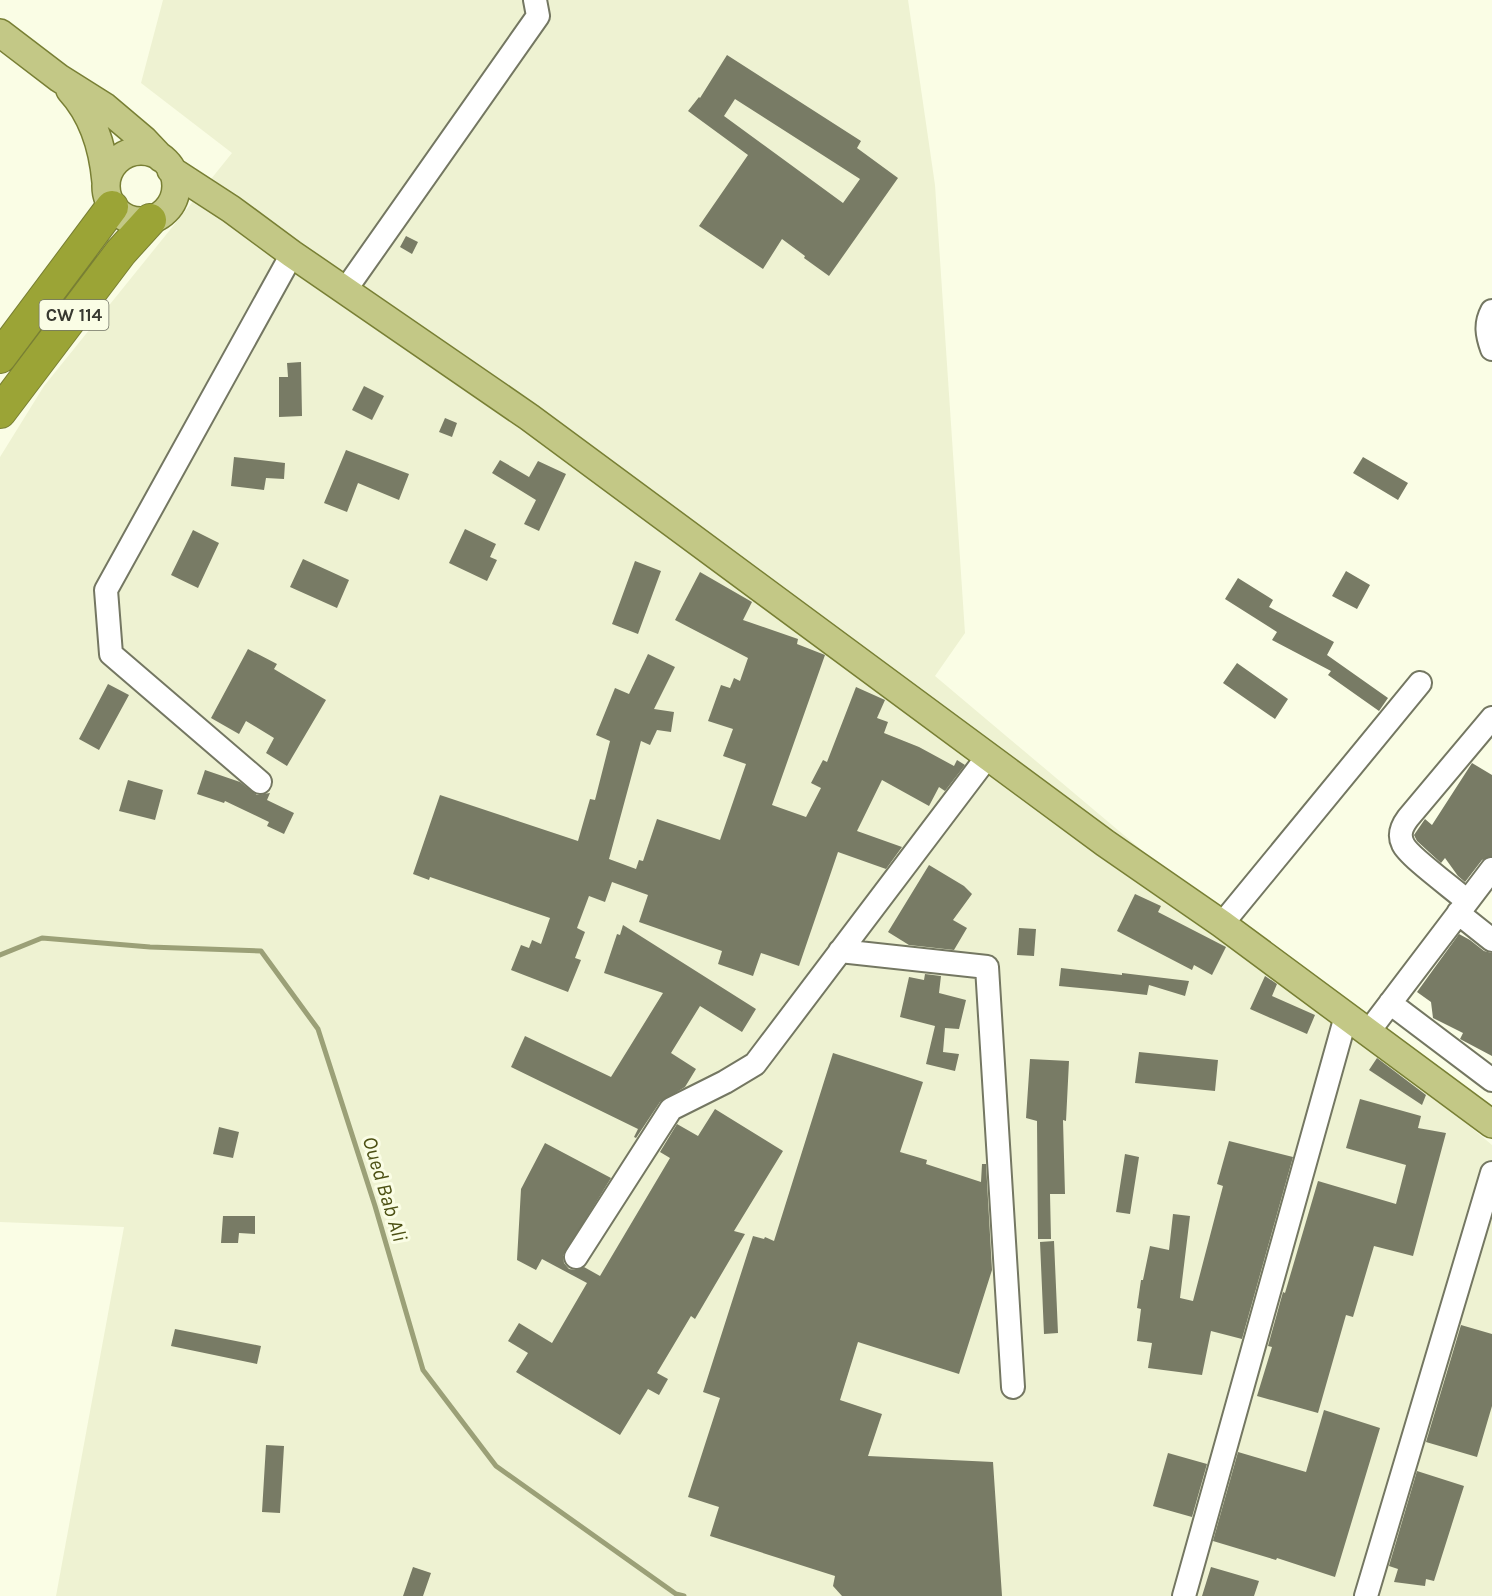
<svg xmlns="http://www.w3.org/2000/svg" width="1492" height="1596" font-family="Karla,sans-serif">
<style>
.built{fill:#eef2d2}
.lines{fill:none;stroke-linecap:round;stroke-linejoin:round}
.stream{stroke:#9ba077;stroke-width:5}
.building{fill:#787b65;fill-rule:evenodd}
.minor-casing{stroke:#747762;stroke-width:26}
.major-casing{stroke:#787f34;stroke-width:30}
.highway-casing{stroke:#787f34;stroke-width:34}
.minor{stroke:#fff;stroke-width:22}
.major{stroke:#c3c886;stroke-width:27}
.highway{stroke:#9ba436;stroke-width:32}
.labels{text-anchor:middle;stroke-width:6;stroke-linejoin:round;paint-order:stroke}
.shield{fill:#fafde5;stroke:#727466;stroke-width:1.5}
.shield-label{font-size:18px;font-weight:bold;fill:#383930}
.water-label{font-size:21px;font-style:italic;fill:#4c5013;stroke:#fafde5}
</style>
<rect width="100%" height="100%" fill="#fafde5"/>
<path class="built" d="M163,0H908L935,185L965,633L935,676L1492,1145V1596H56L124,1227L0,1222V457L44,386L232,153L141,83Z"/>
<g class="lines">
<path class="stream" d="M0,955L42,938L150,947L261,951L318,1029L375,1206L423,1370L496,1466L676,1594L684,1596"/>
</g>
<path class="building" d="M727,55L861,141L857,148L898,178L829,276L804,258L805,256L782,239L763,269L699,226L748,155L688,111L699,97L700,98ZM735,99L860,179L843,203L724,116Z
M406,236L418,242L412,254L400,247Z
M301,362L302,416L279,417V377H288L287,363Z
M364,386L384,396L372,420L352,410Z
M445,418L457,423L452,437L439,432Z
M346,450L409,474L399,500L358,483L347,512L324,503Z
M234,457L285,463L284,479L266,478L264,490L231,486Z
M1363,457L1408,483L1398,500L1353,473Z
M500,460L529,477L538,461L566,474L539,531L524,524L536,500L492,473Z
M465,529L496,544L490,557L497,560L487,581L449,563Z
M193,530L219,543L198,588L171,575Z
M303,559L349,580L337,608L290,587Z
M635,561L661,571L638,634L612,624Z
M1346,571L1370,585L1357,609L1332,596Z
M700,572L752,602L743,620L798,639L797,644L825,655L772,805L806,817L821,788L811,783L823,760L827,762L856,687L885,700L877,718L888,722L884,733L919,747L954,766L957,760L965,765L945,791L939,787L929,806L882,780L857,831L902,847L886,869L838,852L799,966L761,953L753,976L718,964L722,951L639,922L648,895L612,882L605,902L589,896L577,928L585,932L575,958L581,960L568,992L511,970L521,945L529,948L532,940L541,944L550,918L430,877L429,880L413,874L440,795L578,841L590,799L595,800L610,741L596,735L615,688L629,694L648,654L675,667L654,709L674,712L671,732L657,730L650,745L641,741L609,859L636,869L639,860L643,861L657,819L720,840L746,764L723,756L733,729L708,721L721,685L730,688L734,678L740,681L748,658L675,620Z
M1238,578L1273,600L1269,607L1334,642L1327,655L1388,698L1379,711L1328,675L1331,671L1272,640L1277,632L1225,599Z
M248,649L277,664L274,669L326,700L287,766L266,753L274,738L246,721L239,734L211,718Z
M1237,663L1288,699L1275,719L1223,683Z
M108,684L129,695L99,750L79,739Z
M1472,763L1492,775V856L1482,860L1465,882L1458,876L1445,858L1441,863L1417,841L1414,835L1425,819L1432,825Z
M205,770L240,782L257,795L270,793L267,800L294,813L284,834L267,826L269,822L225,801L224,803L197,794Z
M128,780L163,790L155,820L119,811Z
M929,865L964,886L972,894L953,920L967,928L954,950L909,945L888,932Z
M1135,894L1161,906L1158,912L1226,947L1212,975L1194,965L1192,970L1117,931Z
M623,925L756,1009L742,1032L700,1006L671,1053L696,1069L685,1087L660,1102L636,1138L634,1137L638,1129L511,1067L525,1036L611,1077L663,993L604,973L617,934L620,935Z
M1019,928L1036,929L1034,956L1017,955Z
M1459,934L1470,940L1484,951L1492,953V1056L1460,1039L1463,1033L1433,1018L1431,1002L1417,992Z
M1061,968L1122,975V973L1189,981L1185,996L1149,985L1147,995L1112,991L1059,986Z
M925,974L941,976L939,993L966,1000L959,1029L945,1028L943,1052L959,1054L955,1071L926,1064L935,1026L900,1017L909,977L924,980Z
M1265,976L1277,984L1272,996L1315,1015L1307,1034L1250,1009Z
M1139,1052L1218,1060L1215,1091L1135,1083Z
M833,1053L923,1082L900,1152L927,1160L926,1164L981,1182L982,1164H986L992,1270L959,1374L858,1342L840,1400L882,1414L868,1456L993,1462L1002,1596H842L833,1586L835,1576L710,1536L719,1507L688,1497L720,1398L703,1392L753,1236L764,1239L765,1237L774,1241Z
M1377,1058L1426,1095L1422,1105L1369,1070Z
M1030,1059L1069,1061L1066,1121L1063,1120L1065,1194H1050L1051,1239H1038L1037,1121L1026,1118Z
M1360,1099L1421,1116L1418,1128L1446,1133L1413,1256L1374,1246L1353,1317L1346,1315L1318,1413L1257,1396L1272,1347L1268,1346L1283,1292L1285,1293L1318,1181L1396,1204L1406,1165L1346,1148Z
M715,1109L783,1151L734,1231L745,1234L695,1319L691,1316L657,1373L668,1379L659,1395L648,1389L620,1435L516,1372L528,1353L508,1341L519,1323L552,1343L587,1283L542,1259L536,1270L517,1260L521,1189L545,1143L611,1178L563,1256L564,1263L569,1269L576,1270L584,1267L600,1276L670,1158L660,1152L677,1124L698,1136Z
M219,1127L239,1132L233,1158L213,1154Z
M1229,1141L1293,1157L1242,1339L1211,1331L1202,1375L1148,1368L1152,1343L1137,1341L1141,1309L1137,1308L1141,1280H1143L1150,1246L1169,1250L1173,1214L1190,1216L1180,1298L1193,1301L1223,1186L1217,1184Z
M1125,1154L1139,1157L1130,1214L1116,1212Z
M223,1216H255V1234L239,1233L238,1243H221Z
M1054,1241L1058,1333L1044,1334L1040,1242Z
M1461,1325L1492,1334V1406L1477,1457L1426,1442Z
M175,1329L261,1346L257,1364L171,1346Z
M1324,1410L1380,1428L1335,1577L1277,1558L1276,1560L1213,1541L1238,1452L1306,1472Z
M266,1445L284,1446L280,1513L262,1512Z
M1168,1453L1207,1464L1192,1517L1153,1506Z
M1417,1471L1464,1486L1434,1581L1426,1579L1425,1586L1394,1582L1398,1569L1389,1566Z
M413,1567L431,1573L423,1596H403Z
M1211,1567L1259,1581L1254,1596H1202Z"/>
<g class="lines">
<defs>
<path id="minor" d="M346,289L538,16L535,0
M1492,311C1485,324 1487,335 1492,349
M260,782L111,654L106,590L292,254
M1467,901C1455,890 1408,856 1403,844C1398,834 1402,826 1408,818L1492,718
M1458,913L1492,940
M1222,924L1420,683
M840,951L987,967L1013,1387
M1390,1003L1492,1080
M1369,1031L1492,869
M576,1257L671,1109L725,1082L755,1064L988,756
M1184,1596L1346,1016
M1366,1596L1492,1173"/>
<path id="major" d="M0,33L59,78L105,107L144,140L161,158
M70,90C93,115 103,148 106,182
M106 186a35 35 0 1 1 70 0a35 35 0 1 1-70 0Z
M171,170L231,209L292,254L529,417L1105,843L1222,924L1492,1124"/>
<path id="highway" d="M0,357L112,207
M0,412L121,252L150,220"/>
</defs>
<use href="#minor" class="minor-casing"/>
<use href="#major" class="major-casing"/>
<use href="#highway" class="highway-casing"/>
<use href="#minor" class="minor"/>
<use href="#major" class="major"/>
<use href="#highway" class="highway"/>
</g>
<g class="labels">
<rect class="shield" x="39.5" y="300" width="69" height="30" rx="4.5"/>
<g class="shield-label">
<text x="74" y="321">CW 114</text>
</g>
<g class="water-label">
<text transform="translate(385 1189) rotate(73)" y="7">Oued Bab Ali</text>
</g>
</g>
</svg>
